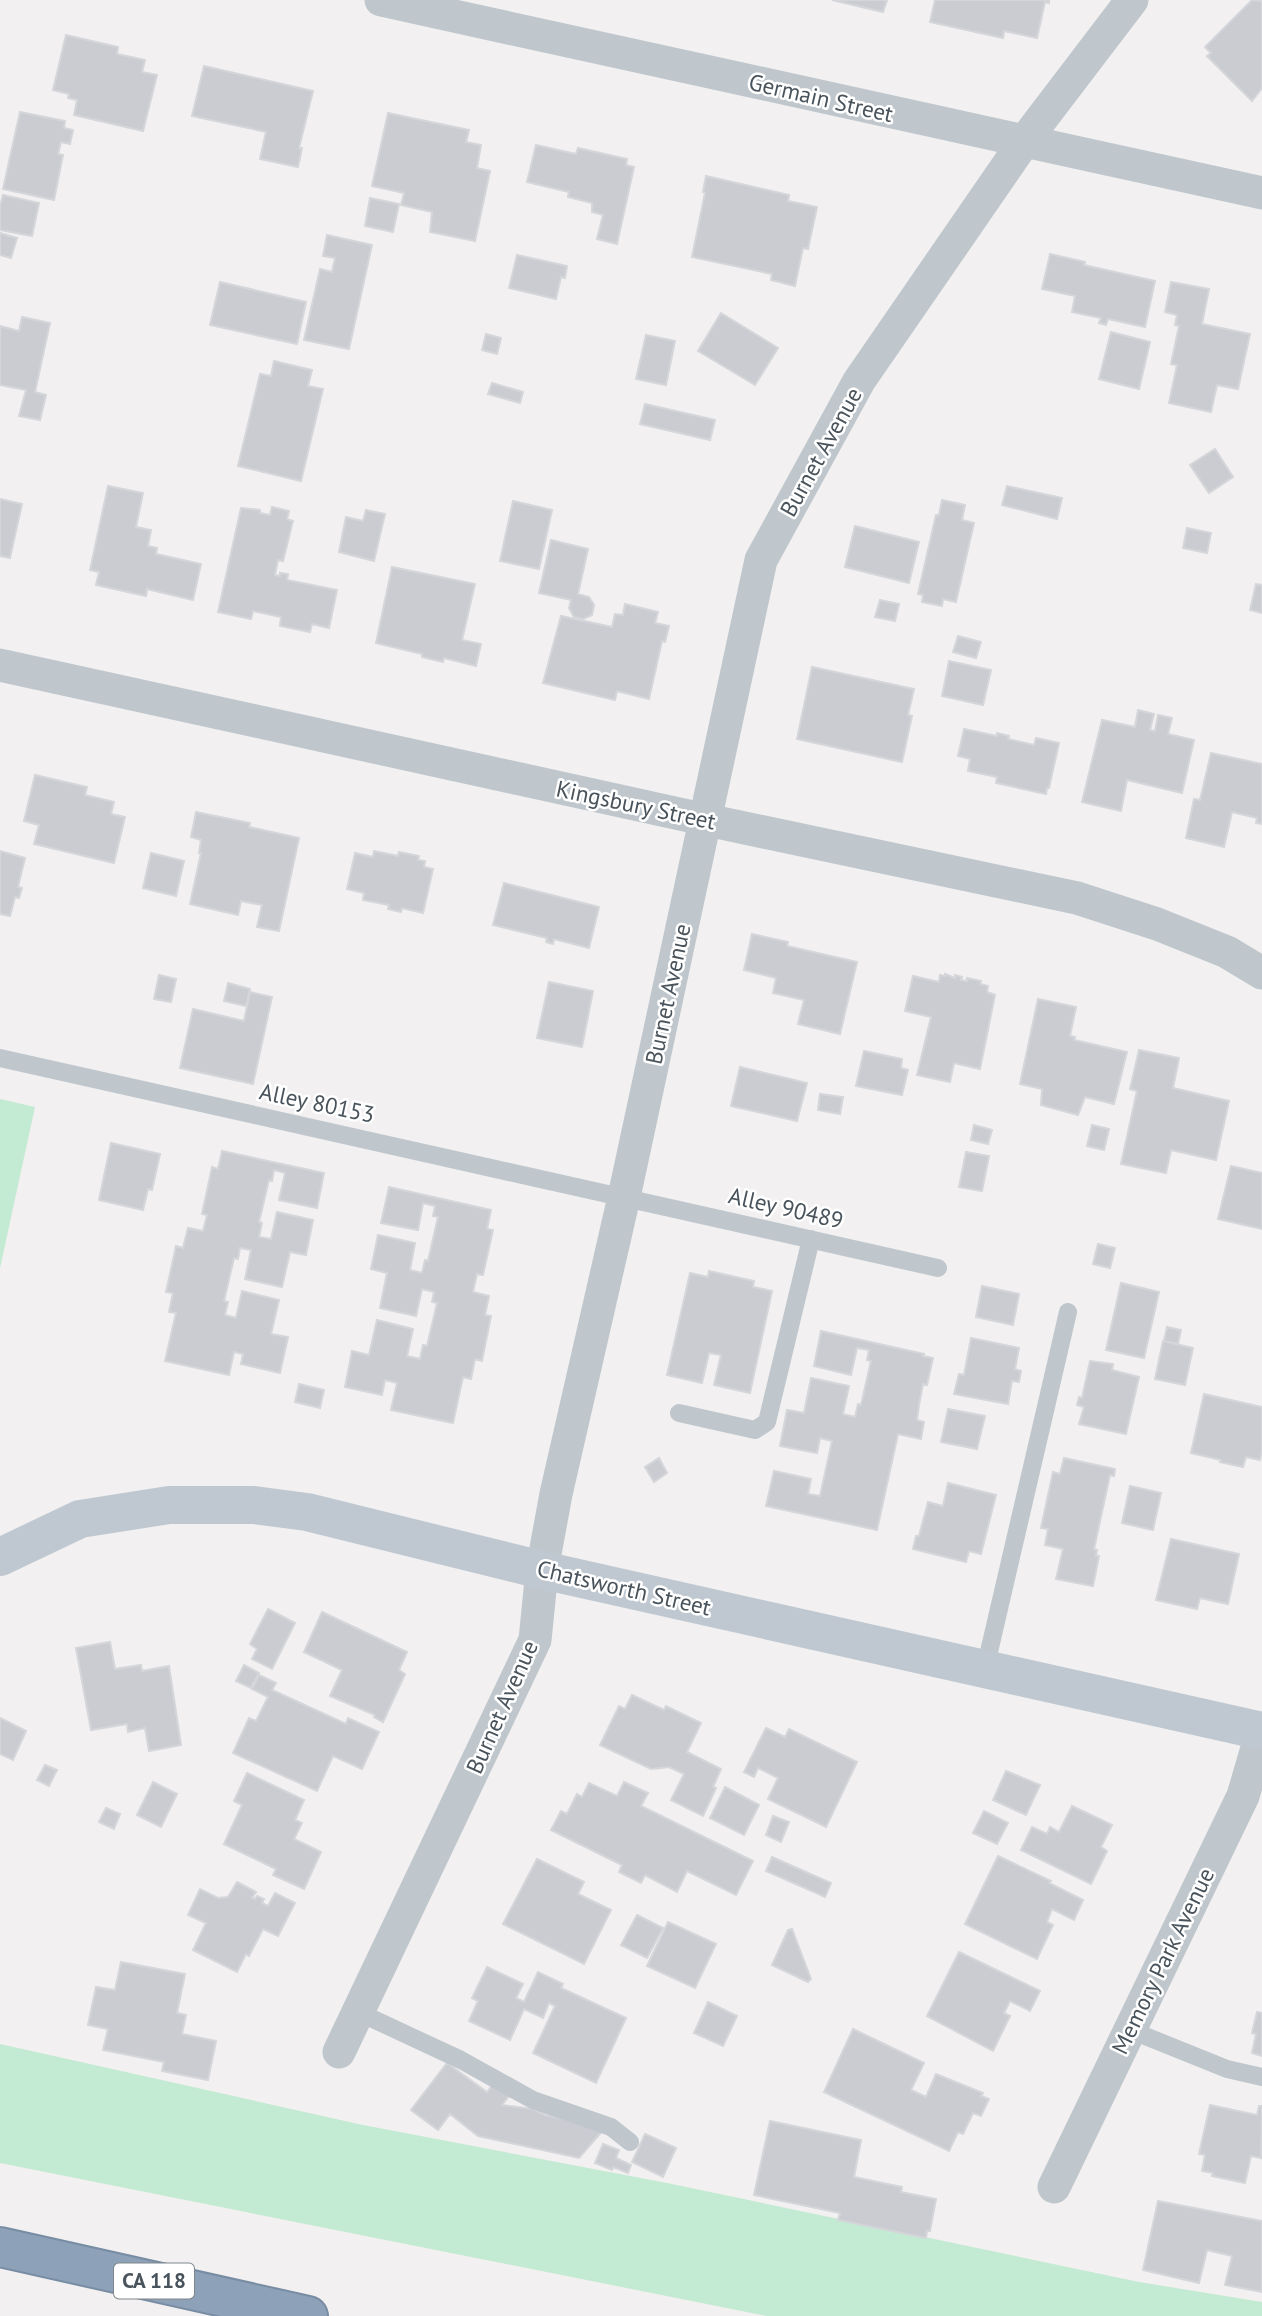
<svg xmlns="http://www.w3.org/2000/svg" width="1262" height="2316" font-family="'PT Sans',sans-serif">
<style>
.green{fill:#c3ead2}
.building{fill:#caccd1;stroke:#d4d6da;stroke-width:2}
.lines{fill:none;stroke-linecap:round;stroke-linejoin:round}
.highway-casing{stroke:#788da4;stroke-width:42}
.lane{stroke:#bfc7cd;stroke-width:18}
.street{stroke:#bfc7cd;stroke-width:33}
.secondary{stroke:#bfc8d1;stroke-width:38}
.highway{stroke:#8da2b8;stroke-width:38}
.labels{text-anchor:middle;stroke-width:5;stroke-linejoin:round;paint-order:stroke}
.shield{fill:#fff;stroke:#80878c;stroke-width:2}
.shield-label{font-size:21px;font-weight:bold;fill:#49535b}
.street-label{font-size:23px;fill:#49535b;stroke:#fff}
</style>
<rect width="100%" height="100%" fill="#f2f0f0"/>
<path class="green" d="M0,1099L35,1107L0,1268Z
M0,2044L363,2125L667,2183L1139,2282L1262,2302V2316H767L0,2163Z"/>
<path class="building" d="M832,0H887L883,12Z
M935,0H1049V3L1045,2L1037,38L1004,31L1003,38L930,22Z
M1252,0L1262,1V88L1252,101L1207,56L1211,53L1205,47Z
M66,35L118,47L117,54L145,60L142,72L157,75L143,131L74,115L77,100L68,98L69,94L53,90Z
M204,66L313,91L299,148H302L298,167L260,159L266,132L192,116Z
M20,112L65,121L64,128L73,130L70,144L61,142L58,154L63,155L54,200L3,189Z
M388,113L469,130L466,142L481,145L477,168L490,171L475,241L430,232L432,212L401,205L404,193L372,186Z
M536,145L576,154L578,148L627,159L626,165L634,167L617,244L597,239L603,215L592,212V203L568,197L569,192L527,182Z
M706,176L789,195L788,201L817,207L808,249L803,248L795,286L771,280L772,274L692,257L705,193L703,192Z
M3,195L39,203L32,236L0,230V206Z
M370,198L399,204L393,232L365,226Z
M0,233L17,238L11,258L0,255Z
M327,235L372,245L349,349L304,340L320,269L332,272L335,258L323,256Z
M1050,254L1085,262L1084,265L1155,281L1145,327L1108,319L1106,325L1099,323L1101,318L1072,312L1075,296L1042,289Z
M517,255L567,266L565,278L561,277L556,299L509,288Z
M220,282L306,302L297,344L210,325Z
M1171,282L1209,289L1202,324L1250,334L1238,389L1217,385L1211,412L1169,403L1177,365L1171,364L1179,326L1175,325L1177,315L1165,312Z
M721,313L778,348L755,385L698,351Z
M22,317L50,323L35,392L46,395L40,420L19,416L26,390L0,385V326L19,331Z
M1111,332L1150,342L1139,389L1099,379Z
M486,334L501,338L497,354L482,350Z
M646,335L675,341L666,385L636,379Z
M274,361L312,370L308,386L323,389L301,481L238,466L260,374L271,376Z
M492,383L523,392L520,403L488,394Z
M645,404L715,420L710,440L640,424Z
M1215,449L1233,477L1209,493L1190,465Z
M108,486L143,493L136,527L151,530L148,546L157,548L156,554L201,564L193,600L147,589L146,596L96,585L99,572L90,570Z
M1007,486L1062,498L1057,519L1002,505Z
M0,499L22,504L10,558L0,556Z
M942,500L965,505L962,520L974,523L956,602L943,599L942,606L922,602L923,595L918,594L936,515H939Z
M513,501L552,510L539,569L500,561Z
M272,507L289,511L287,519L293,521L283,561L278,560L275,575L280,576V573L288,574L287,580L337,590L329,628L312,624L310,632L280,626L281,617L253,611L251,619L218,612L241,508L260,510V513L270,515Z
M366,510L385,514L374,561L339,552L346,517L363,521Z
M855,526L919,542L909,583L845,567Z
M1187,528L1211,533L1207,553L1183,548Z
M551,540L588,549L578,594L589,597L594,605L592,615L583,619L574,617L569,608L571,600L539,593Z
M392,567L475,584L462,640L481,644L476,666L444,658L443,662L422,657V654L376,643Z
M1256,584L1262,585V613L1250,610Z
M880,600L899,604L895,621L875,617Z
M625,604L658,612L655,623L669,626L665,642L662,641L649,699L617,691L615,700L543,683L561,616L612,627L615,614L623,615Z
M958,636L981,642L976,658L953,652Z
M949,661L991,670L983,705L942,696Z
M812,667L914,689L908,715L912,716L902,762L797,739Z
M1138,710L1154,714L1150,730L1155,731L1158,715L1172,718L1168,734L1194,740L1182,793L1127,780L1121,811L1082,802L1102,720L1135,727Z
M964,729L997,736V733L1009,736L1008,739L1034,745L1036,738L1059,743L1049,788H1047L1046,794L996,783L997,777L968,771L970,759L958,756Z
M1211,753L1262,764V824L1256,823L1257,818L1232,812L1224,847L1186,838L1194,799L1200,800Z
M35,775L87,787L85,795L114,802L111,814L125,817L114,863L34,844L39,825L24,821Z
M196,812L250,823L249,827L299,838L279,931L257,927L262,905L241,901L238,915L190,904L201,853H199L201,840L191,837Z
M0,851L25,858L18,887L22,888L19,898L15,897L10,916L0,914Z
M374,851L398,856L399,852L419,856L418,860L425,861L424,867L433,869L423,913L402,908L401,912L388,909L389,905L363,900L364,893L347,889L355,853L373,857Z
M151,853L184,861L176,896L143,888Z
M504,883L599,907L589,948L554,939L553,944L546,942L547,938L493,925Z
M752,934L788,942L787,946L857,962L840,1034L798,1024L804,1000L773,993L776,978L744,970Z
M945,974L955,978V975L962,977L961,980L967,981V978L981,981L980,984L988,986L987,992L995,995L980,1069L954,1063L950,1082L917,1075L931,1017L905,1011L913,976L939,982L940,975L945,976Z
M159,975L176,979L171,1002L154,999Z
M549,982L593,991L582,1047L537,1038Z
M228,983L250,989L246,1006L224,1001Z
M250,992L272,997L253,1084L180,1068L193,1009L244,1021Z
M1038,999L1076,1007L1070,1036L1075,1037L1074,1040L1127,1052L1114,1104L1085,1097L1078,1115L1041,1105L1042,1089L1020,1084Z
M1139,1050L1179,1058L1173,1088L1229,1101L1216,1160L1171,1150L1166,1173L1121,1164L1137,1091L1130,1089Z
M864,1051L902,1059L901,1068L908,1070L902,1095L856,1086Z
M740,1067L807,1083L797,1121L731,1106Z
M820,1094L843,1097L840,1114L818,1110Z
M974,1125L992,1130L988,1144L971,1140Z
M1092,1125L1109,1129L1104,1150L1087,1146Z
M111,1143L160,1154L152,1190L148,1189L143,1210L99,1200Z
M222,1151L324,1173L317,1208L279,1200L285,1173L274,1170L272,1181L269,1180L259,1222L262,1223L259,1237L271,1239L277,1212L313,1220L306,1255L290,1252L282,1287L245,1279L251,1250L240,1248L238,1259L234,1258L224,1301L228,1302L225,1315L236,1318L242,1291L279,1300L271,1334L288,1337L280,1373L241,1364L243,1354L234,1352L229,1375L165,1361L176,1313L169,1312L173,1293L166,1292L176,1246L183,1248L188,1228L203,1231L207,1215L202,1214L212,1167L218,1169Z
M966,1152L989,1156L982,1191L959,1187Z
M1231,1166L1262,1173V1229L1218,1219Z
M389,1187L491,1210L487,1229L493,1230L483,1275L477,1274L473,1292L489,1296L485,1315L491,1316L482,1361L475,1359L471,1379L463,1377L453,1423L391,1410L397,1383L385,1380L382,1395L345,1387L352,1351L369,1355L377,1320L413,1329L407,1356L420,1359L423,1345L427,1346L437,1303L432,1302L434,1292L422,1289L416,1316L380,1308L387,1273L371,1269L378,1235L415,1243L410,1270L422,1273L425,1260L428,1261L438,1217L433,1216L435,1206L423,1203L418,1230L381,1223Z
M1098,1244L1115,1248L1110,1268L1093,1264Z
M709,1271L754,1281L753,1287L772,1291L750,1393L714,1385L721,1355L709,1353L702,1383L667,1375L690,1273L708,1277Z
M1121,1283L1159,1292L1144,1358L1106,1350Z
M982,1286L1019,1294L1013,1325L976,1317Z
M1167,1327L1181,1330L1178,1344L1164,1341Z
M821,1331L924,1354L923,1356L933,1358L927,1385L923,1384L919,1405L917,1420L924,1422L921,1439L898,1434L877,1530L766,1506L774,1471L811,1479L808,1494L820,1496L832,1441L820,1438L817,1453L780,1446L787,1410L804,1413L811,1378L849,1386L843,1414L855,1417L858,1404L861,1405L871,1361L867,1360L869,1350L857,1348L851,1375L814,1366Z
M971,1338L1019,1348L1015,1369L1021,1371L1019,1382L1012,1381L1008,1404L954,1394L959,1374L964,1375Z
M1163,1341L1193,1348L1185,1385L1155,1379Z
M1090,1361L1113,1364L1112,1370L1139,1377L1126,1434L1079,1424L1084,1407L1077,1405L1079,1397L1082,1398Z
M299,1384L324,1390L320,1408L295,1402Z
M1204,1394L1262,1407V1451L1260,1460L1246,1457L1243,1467L1220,1462L1221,1460L1191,1453Z
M948,1409L985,1416L977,1449L941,1442Z
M659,1458L667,1473L654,1482L645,1467Z
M1064,1458L1115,1469L1114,1476L1110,1475L1094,1549L1097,1550L1096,1556H1099L1093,1586L1056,1579L1063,1549L1045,1545L1048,1529L1041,1528L1053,1472L1060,1474Z
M948,1483L996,1495L981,1554L969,1551L966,1562L913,1549L916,1536H919L928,1502L943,1506Z
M1130,1486L1161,1493L1153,1530L1122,1523Z
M1171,1539L1239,1554L1228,1604L1200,1598L1197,1609L1156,1600Z
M268,1609L295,1623L272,1669L252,1659L257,1649L250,1644Z
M322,1612L407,1652L399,1670L405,1674L383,1722L374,1717L375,1715L330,1696L342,1670L304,1652Z
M110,1642L115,1669L141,1665L142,1671L169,1666L181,1745L149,1751L145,1728L128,1732L127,1724L91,1730L76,1648Z
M244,1665L259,1673L251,1688L236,1681Z
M259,1675L276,1683L272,1690L346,1724L348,1718L379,1732L362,1769L333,1756L317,1791L233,1753L249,1718L256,1721L268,1697L252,1689Z
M632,1695L664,1710L666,1706L701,1723L687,1752L721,1769L713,1787L716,1788L703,1816L671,1800L684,1774L669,1767L651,1769L600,1745L619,1706L625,1709Z
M0,1718L26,1731L13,1760L0,1754Z
M766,1728L785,1737L789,1729L857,1762L826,1827L768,1799L778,1778L758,1768L754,1777L744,1772Z
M45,1765L57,1770L49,1786L37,1780Z
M1006,1771L1040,1785L1026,1815L993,1800Z
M247,1773L304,1800L295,1820L302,1823L294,1839L321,1852L304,1889L273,1875L276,1869L224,1844L242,1805L234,1801Z
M153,1782L177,1794L161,1827L137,1815Z
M624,1782L648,1793L641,1806L753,1861L736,1895L687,1871L677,1892L645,1875L641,1883L619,1872L622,1865L551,1830L561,1811L567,1814L577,1794L582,1797L589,1783L617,1796Z
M725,1787L759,1805L744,1835L710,1818Z
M1072,1806L1112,1825L1101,1847L1107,1851L1091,1884L1021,1850L1032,1827L1047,1834L1050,1827L1059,1832Z
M106,1808L120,1814L114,1829L99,1822Z
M984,1811L1008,1823L997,1844L973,1833Z
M773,1816L789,1822L781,1842L766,1835Z
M998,1856L1051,1881L1049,1883L1083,1900L1074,1920L1052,1909L1047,1922L1053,1925L1037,1959L965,1924Z
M772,1857L831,1883L825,1897L766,1871Z
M537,1859L584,1882L578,1894L611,1910L584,1964L503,1924Z
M237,1882L256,1892L252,1898L255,1899L257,1896L264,1899L262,1903L268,1906L275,1893L295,1903L278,1936L263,1929L249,1956L246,1954L237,1972L193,1950L206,1923L188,1915L200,1889L218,1898L228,1897Z
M637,1915L663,1928L647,1958L621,1945Z
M668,1922L716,1944L695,1988L647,1966Z
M792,1929L811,1979L808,1982L772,1965L788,1930Z
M959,1952L1040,1991L1030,2011L1010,2001L1004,2013L1010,2016L993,2051L927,2016Z
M121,1962L185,1974L177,2013L186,2015L182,2034L216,2041L208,2080L162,2071L164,2062L103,2050L108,2029L88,2025L96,1987L115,1990Z
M487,1967L523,1984L516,1998L524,2002L538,1972L563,1984L561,1988L626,2018L596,2083L533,2053L555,2006L549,2003L543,2018L524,2009L510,2040L469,2021L478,2001L472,1998Z
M708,2002L737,2016L723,2046L694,2033Z
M1257,2012L1262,2013V2056L1252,2053L1256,2034L1252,2033Z
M853,2029L924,2063L911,2090L926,2097L936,2074L983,2093L981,2096L989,2099L981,2116L973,2113L963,2134L958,2132L949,2151L824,2092Z
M447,2063L487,2092L494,2083L510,2095L502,2105L533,2109L545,2115L605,2128L579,2158L478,2136L450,2114L438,2130L411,2110Z
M1210,2105L1257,2115L1259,2106H1262L1261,2158L1251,2156L1245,2183L1212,2176L1213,2173L1202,2171L1205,2155L1199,2154Z
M770,2121L861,2140L854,2177L902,2187L901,2192L936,2199L930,2231H927L926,2238L838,2220L840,2213L754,2195Z
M645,2134L676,2148L663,2177L632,2162Z
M603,2144L619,2150L616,2158L631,2165L628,2173L613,2167L612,2170L595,2163Z
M1158,2201L1262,2221V2292L1225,2285L1232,2256L1207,2250L1199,2283L1143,2270Z"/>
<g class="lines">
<defs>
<path id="highway" d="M0,2247L308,2316"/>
</defs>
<use href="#highway" class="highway-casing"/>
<path class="lane" d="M0,1058L938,1268
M679,1413L755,1430L767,1422L811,1239
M985,1669L1068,1312
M358,2012L461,2060L533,2100L611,2127L630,2142
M1130,2030L1227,2069L1262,2077"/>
<path class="street" d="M381,0L1262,193
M0,665L707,820L1077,898L1157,924L1227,952L1262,973
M339,2052L535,1640L542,1570L556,1494L624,1197L761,560L859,381L1023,143L1132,0
M1054,2187L1243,1796L1262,1731"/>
<path class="secondary" d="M0,1557L80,1519L169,1505H254L307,1512L542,1570L1262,1731"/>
<use href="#highway" class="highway"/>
</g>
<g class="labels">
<rect class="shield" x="114" y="2263.5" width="80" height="35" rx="5"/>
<g class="shield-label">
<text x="154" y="2288">CA 118</text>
</g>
<g class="street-label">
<text transform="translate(821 98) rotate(13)" y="8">Germain Street</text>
<text transform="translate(821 452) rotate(-61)" y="8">Burnet Avenue</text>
<text transform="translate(636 805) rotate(12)" y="8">Kingsbury Street</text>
<text transform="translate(668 994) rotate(-78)" y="8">Burnet Avenue</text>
<text transform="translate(317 1103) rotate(12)" y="8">Alley 80153</text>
<text transform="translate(786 1208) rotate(13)" y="8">Alley 90489</text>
<text transform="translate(624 1588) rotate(13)" y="8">Chatsworth Street</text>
<text transform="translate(502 1707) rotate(-66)" y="8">Burnet Avenue</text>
<text transform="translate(1163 1961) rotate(-64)" y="8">Memory Park Avenue</text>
</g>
</g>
</svg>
